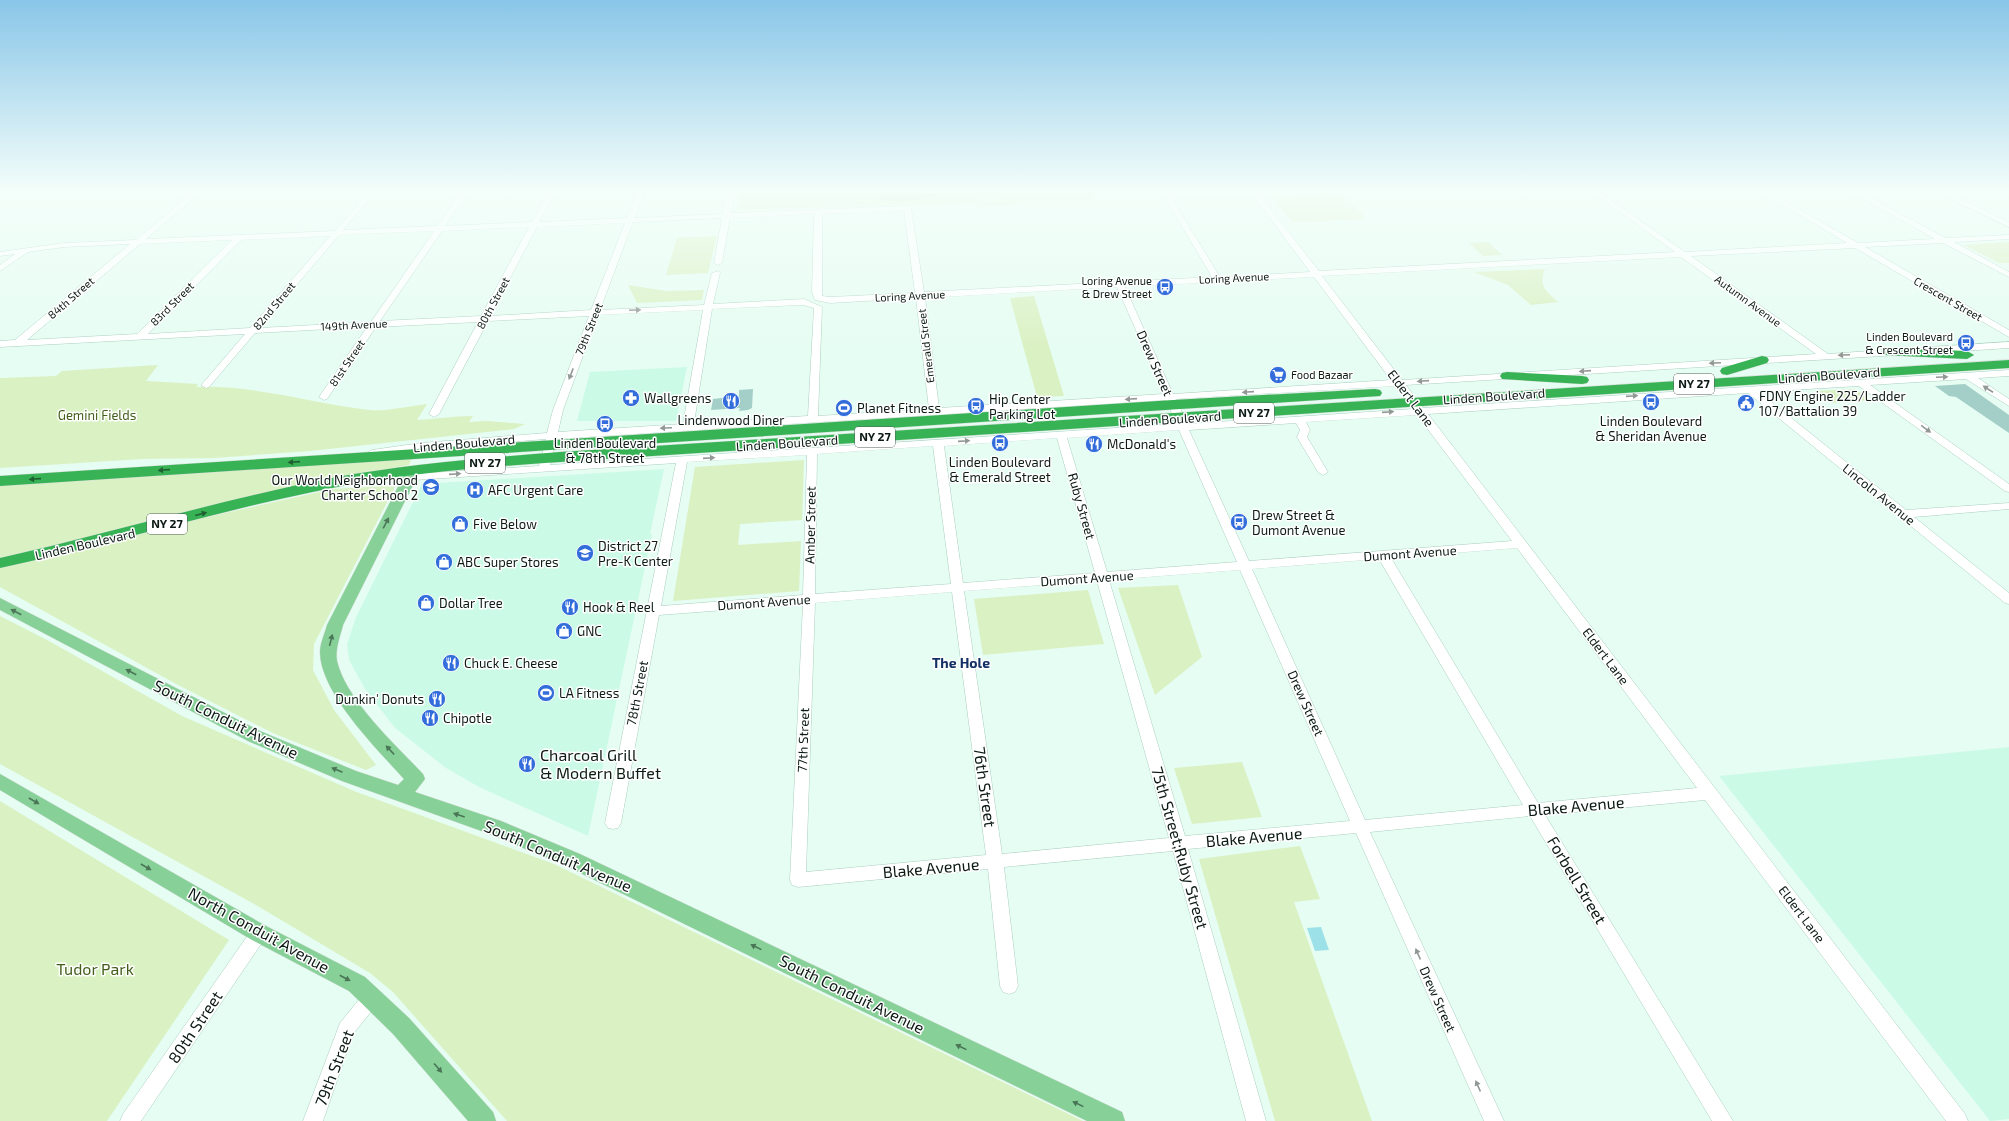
<svg xmlns="http://www.w3.org/2000/svg" width="2009" height="1121" font-family="'Exo 2',sans-serif">
<style>
.built{fill:#cbfbe6}
.green{fill:#daf1c3}
.forest{fill:#aec595}
.water{fill:#9ce1e8}
.building{fill:#a4cfc8}
.lines{fill:none;stroke-linecap:round;stroke-linejoin:round}
.minor-casing{stroke:#aacfbf;stroke-width:1}
.major-casing{stroke:#dddfde;stroke-width:1}
.highway-casing{stroke:#dddfde;stroke-width:1}
.minor{fill:#fff;fill-rule:evenodd}
.major{fill:#87d199;fill-rule:evenodd}
.highway{fill:#37b355;fill-rule:evenodd}
.oneway{fill:#929895}
.oneway2{fill:#1f5f31}
.oneway3{fill:#4a7656}
.labels{text-anchor:middle;stroke-width:3;stroke-linejoin:round;paint-order:stroke}
.far-street-label{font-size:11px;fill:#0c1a14;stroke:#fff}
.far-poi-label{font-size:11px;fill:#0c1a14;stroke:#fff;text-anchor:end}
.shield{fill:#fff;stroke:#555f5a;stroke-width:1}
.shield-label{font-size:12px;font-weight:bold;fill:#0c1a14}
.street-label{font-size:13px;fill:#0c1a14;stroke:#fff}
.poi-label{font-size:13px;fill:#0c1a14;stroke:#fff;text-anchor:start}
.park-label{font-size:13px;fill:#425e1a;stroke:#fff}
.neighbourhood-label{font-size:14px;font-weight:bold;fill:#143166;stroke:#fff}
.near-street-label{font-size:16px;fill:#0c1a14;stroke:#fff}
.near-poi-label{font-size:16px;fill:#0c1a14;stroke:#fff;text-anchor:start}
.near-park-label{font-size:16px;fill:#425e1a;stroke:#fff}
</style>
<rect width="100%" height="100%" fill="#e6fdf3"/>
<path class="built" d="M687,367L676,421H577L590,372Z
M664,469L650,534H652L588,836L479,787L446,768L395,728L365,689L349,660L347,644L356,617L422,484Z
M2009,747V1119L1990,1121L1719,776Z"/>
<path class="green" d="M741,191H1157L975,199V203L738,210Z
M1343,194L1366,219L1292,222L1273,198Z
M1092,195L1094,199L1014,202L1015,205L978,207L976,200Z
M717,236L708,273L666,275L677,238Z
M1488,242L1502,255L1483,256L1469,243Z
M2009,242V263H1999L1964,245Z
M1545,269C1538,286 1546,291 1558,302L1531,305L1508,285L1474,272Z
M628,285L667,291L704,290L702,300L637,303Z
M1034,296L1064,396L1037,397L1010,298Z
M158,365L146,381L198,384L196,387C255,385 310,403 369,410C383,412 411,406 427,404L417,420C436,419 454,416 473,416L469,422L486,421L525,424L514,429L310,451L214,458L142,459L0,468V378L56,376L62,371Z
M1855,389L1871,400L1832,403L1817,391Z
M411,459L409,465L333,479L0,558V486Z
M804,460L802,520L740,524L738,545L801,541L799,591L673,601L695,467Z
M386,486L395,487L314,644L313,670L334,710L376,765L366,770L275,734L178,685L0,587V568L60,555L203,518L333,489Z
M1178,585L1202,657L1155,695L1118,588Z
M1088,590L1104,644L983,655L974,599Z
M0,616L49,641L182,716L354,791L554,864L1083,1121H507L393,992L370,973L256,905L0,764Z
M1242,762L1262,817L1192,824L1174,768Z
M0,801L229,940L107,1121H0Z
M1300,846L1320,899L1294,902L1372,1121H1275L1199,859Z"/>
<path class="forest" d="M901,191H947C924,201 902,203 878,199L881,194Z"/>
<path class="water" d="M1321,927L1329,950L1315,951L1307,928Z"/>
<path class="building" d="M1965,384L2009,415V433L1956,397L1949,396L1935,386Z
M753,389L752,408L748,410L739,411L740,408L711,410L713,399L739,396V390Z"/>
<g class="lines">
<defs>
<path id="minor" d="M194,191H202L146,239L335,231L370,191H377L343,230L437,226L462,191H469L445,226L532,222L549,191H556L539,222L627,218L638,191H645L635,218L723,214L728,191H735L731,213L907,206L911,208L924,292L1212,277L1161,191H1167L1169,193L1279,191L1276,193L1259,194L1319,271L1675,252L1591,191H1598L1685,252L1847,243L1760,191H1767L1858,243L1935,239L1849,191H1857L1946,238L2009,235V239L1954,242L2009,272V277L1943,243L1865,247L2009,330V337L1855,248L1691,256L1828,354L1898,349L1903,352L1898,355L1406,385L1423,408L2009,370V376L1978,378L2009,399V406L1966,379L1870,385L2009,484V492L2005,491L1859,386L1759,392L1906,510L2009,503V509L1914,517L2009,593V604L2005,603L1748,393L1428,414L1965,1114L1968,1121H1946L1705,800L1545,815L1733,1121H1712L1530,816L1370,832L1504,1121H1484L1356,833L1188,849L1266,1121H1246L1173,851L1004,867L1018,986L1015,992L1009,994L1003,992L1000,986L988,869L798,887L792,885L790,880L803,604L659,615L621,823L618,828L613,829L608,828L605,823L676,463L368,483L363,480L368,477L539,466L546,439L421,449L372,456L367,453L372,450L421,443L547,433L553,410L589,316L488,321L439,414L434,417L429,414L478,322L376,327L327,399L324,400L319,397L367,327L255,333L209,387L206,388L201,385L203,383L245,334L0,347V341L15,340L130,244L64,247L28,252L0,271V265L15,254L0,256V252L64,243L136,240ZM1252,194L1310,272L1220,277L1171,197ZM904,210L915,293L830,297L822,296V214ZM814,214L812,292L815,300L830,303L916,298L929,409L818,416L822,307L804,299L713,304L720,273L719,271L712,273L704,305L600,310L633,222L722,218L714,263L718,265L722,263L730,218ZM625,223L591,310L490,316L537,227ZM529,227L481,316L380,321L442,231ZM434,231L371,322L260,328L339,235ZM330,236L250,328L148,334L241,240ZM232,240L137,334L27,340L140,244ZM1681,257L1816,354L1402,380L1322,276ZM1314,277L1391,380L1173,394L1125,287ZM1117,287L1164,394L939,408L925,298ZM803,305L814,308L808,416L694,423L712,309ZM703,310L683,424L558,432L563,410L598,315ZM1396,386L1413,409L1187,424L1176,399ZM1166,400L1177,424L550,465L556,439ZM1417,415L1512,541L1249,561L1189,430L1296,423L1300,430L1297,437L1318,472L1323,475L1328,472L1307,437L1310,430L1306,422ZM1179,430L1237,562L1107,572L1067,438ZM1057,438L1095,573L963,583L944,446ZM933,446L951,584L815,594L817,454ZM807,455L803,595L661,606L687,462ZM1517,548L1697,788L1538,803L1391,558ZM1379,559L1523,805L1365,820L1252,569ZM1240,570L1350,821L1185,836L1109,580ZM1097,581L1169,838L1002,854L964,591ZM952,592L986,855L806,872L815,603Z
M1934,191H1943L2009,222V227Z
M2009,342V348L1916,354L1911,351L1916,348Z
M259,925L265,928L267,933L265,938L141,1121H120L123,1114L253,928Z
M372,989L378,991L381,997L378,1003L353,1034L323,1121H303L340,1023L366,991Z"/>
<path id="major" d="M410,473L415,474L417,477L343,625C340,637 335,649 337,661C346,700 396,745 423,774L425,779L415,792L501,821L580,854L1122,1112L1125,1121H1087L566,866L487,833L342,781L248,741L0,610V598L260,731L356,771L398,785L404,779C378,750 320,693 320,652C320,643 325,633 327,625L403,477L405,474Z
M0,774L266,926L365,977L409,1018L493,1112L496,1121H468L393,1034L349,991L252,940L0,790Z"/>
<path id="highway" d="M1888,348L1967,351L1974,355L1967,359L1883,355L1881,352L1883,349Z
M1762,356L1767,357L1769,360L1767,363L1727,375L1722,374L1720,371L1722,368Z
M2009,360V368L560,462C484,467 407,473 332,488C220,510 111,544 0,568V558C111,533 220,500 332,478C407,464 484,458 560,452Z
M1507,372L1582,376L1587,377L1589,380L1587,383L1582,384L1502,379L1500,376L1502,373Z
M1375,389L1380,390L1382,393L1380,396L0,486V476L1173,400Z"/>
</defs>
<use href="#minor" class="minor-casing"/>
<use href="#major" class="major-casing"/>
<use href="#highway" class="highway-casing"/>
<use href="#minor" class="minor"/>
<use href="#major" class="major"/>
<use href="#highway" class="highway"/>
</g>
<defs><path id="oneway-solid" d="M-6-.8H1V-3.2L6.5 0L1 3.2V.8H-6Z"/></defs>
<g class="oneway">
<use href="#oneway-solid" transform="translate(635 310) rotate(-3)"/>
<use href="#oneway-solid" transform="translate(1844 355) rotate(177)"/>
<use href="#oneway-solid" transform="translate(1715 363) rotate(177)"/>
<use href="#oneway-solid" transform="translate(1585 371) rotate(176)"/>
<use href="#oneway-solid" transform="translate(571 374) rotate(111)"/>
<use href="#oneway-solid" transform="translate(1942 377) rotate(-3)"/>
<use href="#oneway-solid" transform="translate(1423 381) rotate(176)"/>
<use href="#oneway-solid" transform="translate(1988 389) rotate(-147)"/>
<use href="#oneway-solid" transform="translate(1248 392) rotate(176)"/>
<use href="#oneway-solid" transform="translate(1632 396) rotate(-4)"/>
<use href="#oneway-solid" transform="translate(1131 399) rotate(176)"/>
<use href="#oneway-solid" transform="translate(1388 412) rotate(-4)"/>
<use href="#oneway-solid" transform="translate(666 428) rotate(177)"/>
<use href="#oneway-solid" transform="translate(1926 429) rotate(36)"/>
<use href="#oneway-solid" transform="translate(964 441) rotate(-4)"/>
<use href="#oneway-solid" transform="translate(709 458) rotate(-4)"/>
<use href="#oneway-solid" transform="translate(455 474) rotate(-4)"/>
<use href="#oneway-solid" transform="translate(1418 954) rotate(-114)"/>
<use href="#oneway-solid" transform="translate(1478 1086) rotate(-114)"/>
</g>
<g class="oneway2">
<use href="#oneway-solid" transform="translate(294 462) rotate(176)"/>
<use href="#oneway-solid" transform="translate(164 470) rotate(176)"/>
<use href="#oneway-solid" transform="translate(35 479) rotate(176)"/>
<use href="#oneway-solid" transform="translate(201 514) rotate(-15)"/>
</g>
<g class="oneway3">
<use href="#oneway-solid" transform="translate(386 523) rotate(-62)"/>
<use href="#oneway-solid" transform="translate(16 612) rotate(-152)"/>
<use href="#oneway-solid" transform="translate(331 640) rotate(-76)"/>
<use href="#oneway-solid" transform="translate(131 672) rotate(-152)"/>
<use href="#oneway-solid" transform="translate(390 750) rotate(-133)"/>
<use href="#oneway-solid" transform="translate(337 770) rotate(-157)"/>
<use href="#oneway-solid" transform="translate(34 801) rotate(30)"/>
<use href="#oneway-solid" transform="translate(459 815) rotate(-161)"/>
<use href="#oneway-solid" transform="translate(146 867) rotate(30)"/>
<use href="#oneway-solid" transform="translate(756 947) rotate(-154)"/>
<use href="#oneway-solid" transform="translate(345 978) rotate(28)"/>
<use href="#oneway-solid" transform="translate(961 1047) rotate(-154)"/>
<use href="#oneway-solid" transform="translate(438 1068) rotate(49)"/>
<use href="#oneway-solid" transform="translate(1078 1104) rotate(-154)"/>
</g>
<linearGradient id="sky" x2="0" y2="1"><stop stop-color="#89c6e8"/><stop offset="0.55" stop-color="#f4fefa"/><stop offset="1" stop-color="#f4fefa" stop-opacity="0"/></linearGradient>
<rect width="2009" height="348" fill="url(#sky)"/>
<defs>
<symbol id="bus-disc" viewBox="-11 -11 22 22"><circle r="9.5" fill="#326ddb" stroke="#fff"/><path d="M-5-6H5V4H4V6H2V4H-2V6H-4V4H-5ZM-3.5-4V0h7V-4ZM-3.5 1.2v1.5H-2V1.2ZM2 1.2v1.5H3.5V1.2Z" fill="#fff"/></symbol>
<symbol id="supermarket-disc" viewBox="-11 -11 22 22"><circle r="9.5" fill="#326ddb" stroke="#fff"/><path d="M-6-5.5h2.5l.6 2H6L4.5 2H-2.5L-4.4-4H-6ZM-1.5 3.2a1.3 1.3 0 1 0 .1 0ZM3 3.2a1.3 1.3 0 1 0 .1 0Z" fill="#fff"/></symbol>
<symbol id="pharmacy-disc" viewBox="-11 -11 22 22"><circle r="9.5" fill="#326ddb" stroke="#fff"/><path d="M-2-6h4v4h4v4h-4v4h-4v-4h-4v-4h4Z" fill="#fff"/></symbol>
<symbol id="restaurant-disc" viewBox="-11 -11 22 22"><circle r="9.5" fill="#326ddb" stroke="#fff"/><path d="M-5-6h1v4h1v-4h1v4h1v-4h1v5L-1.5 .5V6h-2V.5L-5-1ZM5-6V6H3V1.5H1.5Q1.5-4 5-6Z" fill="#fff"/></symbol>
<symbol id="civic-disc" viewBox="-11 -11 22 22"><circle r="9.5" fill="#326ddb" stroke="#fff"/><path d="M-.6-6.5H3V-4.5H.6V-3L4-1V1h2V6H-6V1h2V-1L-.6-3ZM-1.2 2.5V6h2.4V2.5Z" fill="#fff"/></symbol>
<symbol id="stadium-disc" viewBox="-11 -11 22 22"><circle r="9.5" fill="#326ddb" stroke="#fff"/><path d="M0-5a6.5 5 0 1 0 0 10a6.5 5 0 1 0 0-10ZM-3.5-1.8h7v3.6h-7Z" fill="#fff"/></symbol>
<symbol id="school-disc" viewBox="-11 -11 22 22"><circle r="9.5" fill="#326ddb" stroke="#fff"/><path d="M0-5L7-2L0 1L-7-2ZM-4 1L0 2.5L4 1V4Q0 6-4 4Z" fill="#fff"/></symbol>
<symbol id="hospital-disc" viewBox="-11 -11 22 22"><circle r="9.5" fill="#326ddb" stroke="#fff"/><path d="M-5-5h3v3.5h4V-5h3V5h-3V1.5h-4V5h-3Z" fill="#fff"/></symbol>
<symbol id="shop-disc" viewBox="-11 -11 22 22"><circle r="9.5" fill="#326ddb" stroke="#fff"/><path d="M-5-2.5h2.3a2.7 3.5 0 0 1 5.4 0H5L5.5 6h-11ZM-1.5-2.5h3a1.5 2.3 0 0 0-3 0Z" fill="#fff"/></symbol>
</defs>
<g fill-rule="evenodd">
<use href="#bus-disc" x="1155" y="277" width="20" height="20"/>
<use href="#bus-disc" x="1956" y="333" width="20" height="20"/>
<use href="#supermarket-disc" x="1268" y="365" width="20" height="20"/>
<use href="#pharmacy-disc" x="621" y="388" width="20" height="20"/>
<use href="#restaurant-disc" x="721" y="391" width="20" height="20"/>
<use href="#bus-disc" x="1641" y="392" width="20" height="20"/>
<use href="#civic-disc" x="1736" y="393" width="20" height="20"/>
<use href="#bus-disc" x="966" y="396" width="20" height="20"/>
<use href="#stadium-disc" x="834" y="398" width="20" height="20"/>
<use href="#bus-disc" x="595" y="414" width="20" height="20"/>
<use href="#bus-disc" x="990" y="433" width="20" height="20"/>
<use href="#restaurant-disc" x="1084" y="434" width="20" height="20"/>
<use href="#school-disc" x="421" y="477" width="20" height="20"/>
<use href="#hospital-disc" x="465" y="480" width="20" height="20"/>
<use href="#bus-disc" x="1229" y="512" width="20" height="20"/>
<use href="#shop-disc" x="450" y="514" width="20" height="20"/>
<use href="#school-disc" x="575" y="543" width="20" height="20"/>
<use href="#shop-disc" x="434" y="552" width="20" height="20"/>
<use href="#shop-disc" x="416" y="593" width="20" height="20"/>
<use href="#restaurant-disc" x="560" y="597" width="20" height="20"/>
<use href="#shop-disc" x="554" y="621" width="20" height="20"/>
<use href="#restaurant-disc" x="441" y="653" width="20" height="20"/>
<use href="#stadium-disc" x="536" y="683" width="20" height="20"/>
<use href="#restaurant-disc" x="427" y="689" width="20" height="20"/>
<use href="#restaurant-disc" x="420" y="708" width="20" height="20"/>
<use href="#restaurant-disc" x="517" y="754" width="20" height="20"/>
</g>
<g class="labels">
<g class="far-street-label">
<text transform="translate(1234 278) rotate(-3)" y="4">Loring Avenue</text>
<text transform="translate(910 296) rotate(-3)" y="4">Loring Avenue</text>
<text transform="translate(71 298) rotate(-41)" y="4">84th Street</text>
<text transform="translate(1948 299) rotate(30)" y="4">Crescent Street</text>
<text transform="translate(1748 301) rotate(36)" y="4">Autumn Avenue</text>
<text transform="translate(493 303) rotate(-62)" y="4">80th Street</text>
<text transform="translate(172 304) rotate(-45)" y="4">83rd Street</text>
<text transform="translate(274 306) rotate(-50)" y="4">82nd Street</text>
<text transform="translate(354 325) rotate(-3)" y="4">149th Avenue</text>
<text transform="translate(589 329) rotate(-68)" y="4">79th Street</text>
<text transform="translate(926 346) rotate(-97)" y="4">Emerald Street</text>
<text transform="translate(347 363) rotate(-56)" y="4">81st Street</text>
</g>
<g class="far-poi-label">
<text x="1152" y="285">Loring Avenue<tspan x="1152" dy="13">&amp; Drew Street</tspan></text>
<text x="1953" y="341">Linden Boulevard<tspan x="1953" dy="13">&amp; Crescent Street</tspan></text>
<text x="1291" y="379" text-anchor="start">Food Bazaar</text>
</g>
<g class="shield">
<rect x="1674" y="374" width="40" height="20" rx="3"/>
<rect x="1234" y="403" width="40" height="20" rx="3"/>
<rect x="855" y="427" width="40" height="20" rx="3"/>
<rect x="465" y="453" width="40" height="20" rx="3"/>
<rect x="147" y="514" width="40" height="20" rx="3"/>
</g>
<g class="shield-label">
<text x="1694" y="388">NY 27</text>
<text x="1254" y="417">NY 27</text>
<text x="875" y="441">NY 27</text>
<text x="485" y="467">NY 27</text>
<text x="167" y="528">NY 27</text>
</g>
<g class="street-label">
<text transform="translate(1155 363) rotate(66)" y="5">Drew Street</text>
<text transform="translate(1829 375) rotate(-4)" y="5">Linden Boulevard</text>
<text transform="translate(1494 396) rotate(-4)" y="5">Linden Boulevard</text>
<text transform="translate(1411 398) rotate(53)" y="5">Eldert Lane</text>
<text transform="translate(1170 419) rotate(-4)" y="5">Linden Boulevard</text>
<text transform="translate(464 443) rotate(-5)" y="5">Linden Boulevard</text>
<text transform="translate(787 443) rotate(-4)" y="5">Linden Boulevard</text>
<text transform="translate(1879 494) rotate(39)" y="5">Lincoln Avenue</text>
<text transform="translate(1082 506) rotate(74)" y="5">Ruby Street</text>
<text transform="translate(810 525) rotate(-89)" y="5">Amber Street</text>
<text transform="translate(85 544) rotate(-13)" y="5">Linden Boulevard</text>
<text transform="translate(1410 553) rotate(-4)" y="5">Dumont Avenue</text>
<text transform="translate(1087 578) rotate(-4)" y="5">Dumont Avenue</text>
<text transform="translate(764 602) rotate(-4)" y="5">Dumont Avenue</text>
<text transform="translate(1606 656) rotate(53)" y="5">Eldert Lane</text>
<text transform="translate(637 693) rotate(-79)" y="5">78th Street</text>
<text transform="translate(1306 703) rotate(66)" y="5">Drew Street</text>
<text transform="translate(803 740) rotate(-88)" y="5">77th Street</text>
<text transform="translate(1802 914) rotate(53)" y="5">Eldert Lane</text>
<text transform="translate(1438 999) rotate(66)" y="5">Drew Street</text>
</g>
<g class="poi-label">
<text x="1759" y="401">FDNY Engine 225/Ladder<tspan x="1759" dy="15">107/Battalion 39</tspan></text>
<text x="644" y="403">Wallgreens</text>
<text x="989" y="404">Hip Center<tspan x="989" dy="15">Parking Lot</tspan></text>
<text x="857" y="413">Planet Fitness</text>
<text x="731" y="425" text-anchor="middle">Lindenwood Diner</text>
<text x="1651" y="426" text-anchor="middle">Linden Boulevard<tspan x="1651" dy="15">&amp; Sheridan Avenue</tspan></text>
<text x="605" y="448" text-anchor="middle">Linden Boulevard<tspan x="605" dy="15">&amp; 78th Street</tspan></text>
<text x="1107" y="449">McDonald's</text>
<text x="1000" y="467" text-anchor="middle">Linden Boulevard<tspan x="1000" dy="15">&amp; Emerald Street</tspan></text>
<text x="418" y="485" text-anchor="end">Our World Neighborhood<tspan x="418" dy="15">Charter School 2</tspan></text>
<text x="488" y="495">AFC Urgent Care</text>
<text x="1252" y="520">Drew Street &amp;<tspan x="1252" dy="15">Dumont Avenue</tspan></text>
<text x="473" y="529">Five Below</text>
<text x="598" y="551">District 27<tspan x="598" dy="15">Pre-K Center</tspan></text>
<text x="457" y="567">ABC Super Stores</text>
<text x="439" y="608">Dollar Tree</text>
<text x="583" y="612">Hook &amp; Reel</text>
<text x="577" y="636">GNC</text>
<text x="464" y="668">Chuck E. Cheese</text>
<text x="559" y="698">LA Fitness</text>
<text x="424" y="704" text-anchor="end">Dunkin' Donuts</text>
<text x="443" y="723">Chipotle</text>
</g>
<g class="park-label">
<text x="97" y="420">Gemini Fields</text>
</g>
<g class="neighbourhood-label">
<text x="961" y="668">The Hole</text>
</g>
<g class="near-street-label">
<text transform="translate(226 719) rotate(26)" y="6">South Conduit Avenue</text>
<text transform="translate(985 787) rotate(82)" y="6">76th Street</text>
<text transform="translate(1576 806) rotate(-5)" y="6">Blake Avenue</text>
<text transform="translate(1254 837) rotate(-5)" y="6">Blake Avenue</text>
<text transform="translate(1180 848) rotate(74)" y="6">75th Street;Ruby Street</text>
<text transform="translate(558 856) rotate(23)" y="6">South Conduit Avenue</text>
<text transform="translate(931 868) rotate(-5)" y="6">Blake Avenue</text>
<text transform="translate(1577 880) rotate(59)" y="6">Forbell Street</text>
<text transform="translate(259 930) rotate(29)" y="6">North Conduit Avenue</text>
<text transform="translate(852 994) rotate(26)" y="6">South Conduit Avenue</text>
<text transform="translate(195 1027) rotate(-56)" y="6">80th Street</text>
<text transform="translate(334 1068) rotate(-69)" y="6">79th Street</text>
</g>
<g class="near-poi-label">
<text x="540" y="761">Charcoal Grill<tspan x="540" dy="18">&amp; Modern Buffet</tspan></text>
</g>
<g class="near-park-label">
<text x="95" y="975">Tudor Park</text>
</g>
</g>
</svg>
